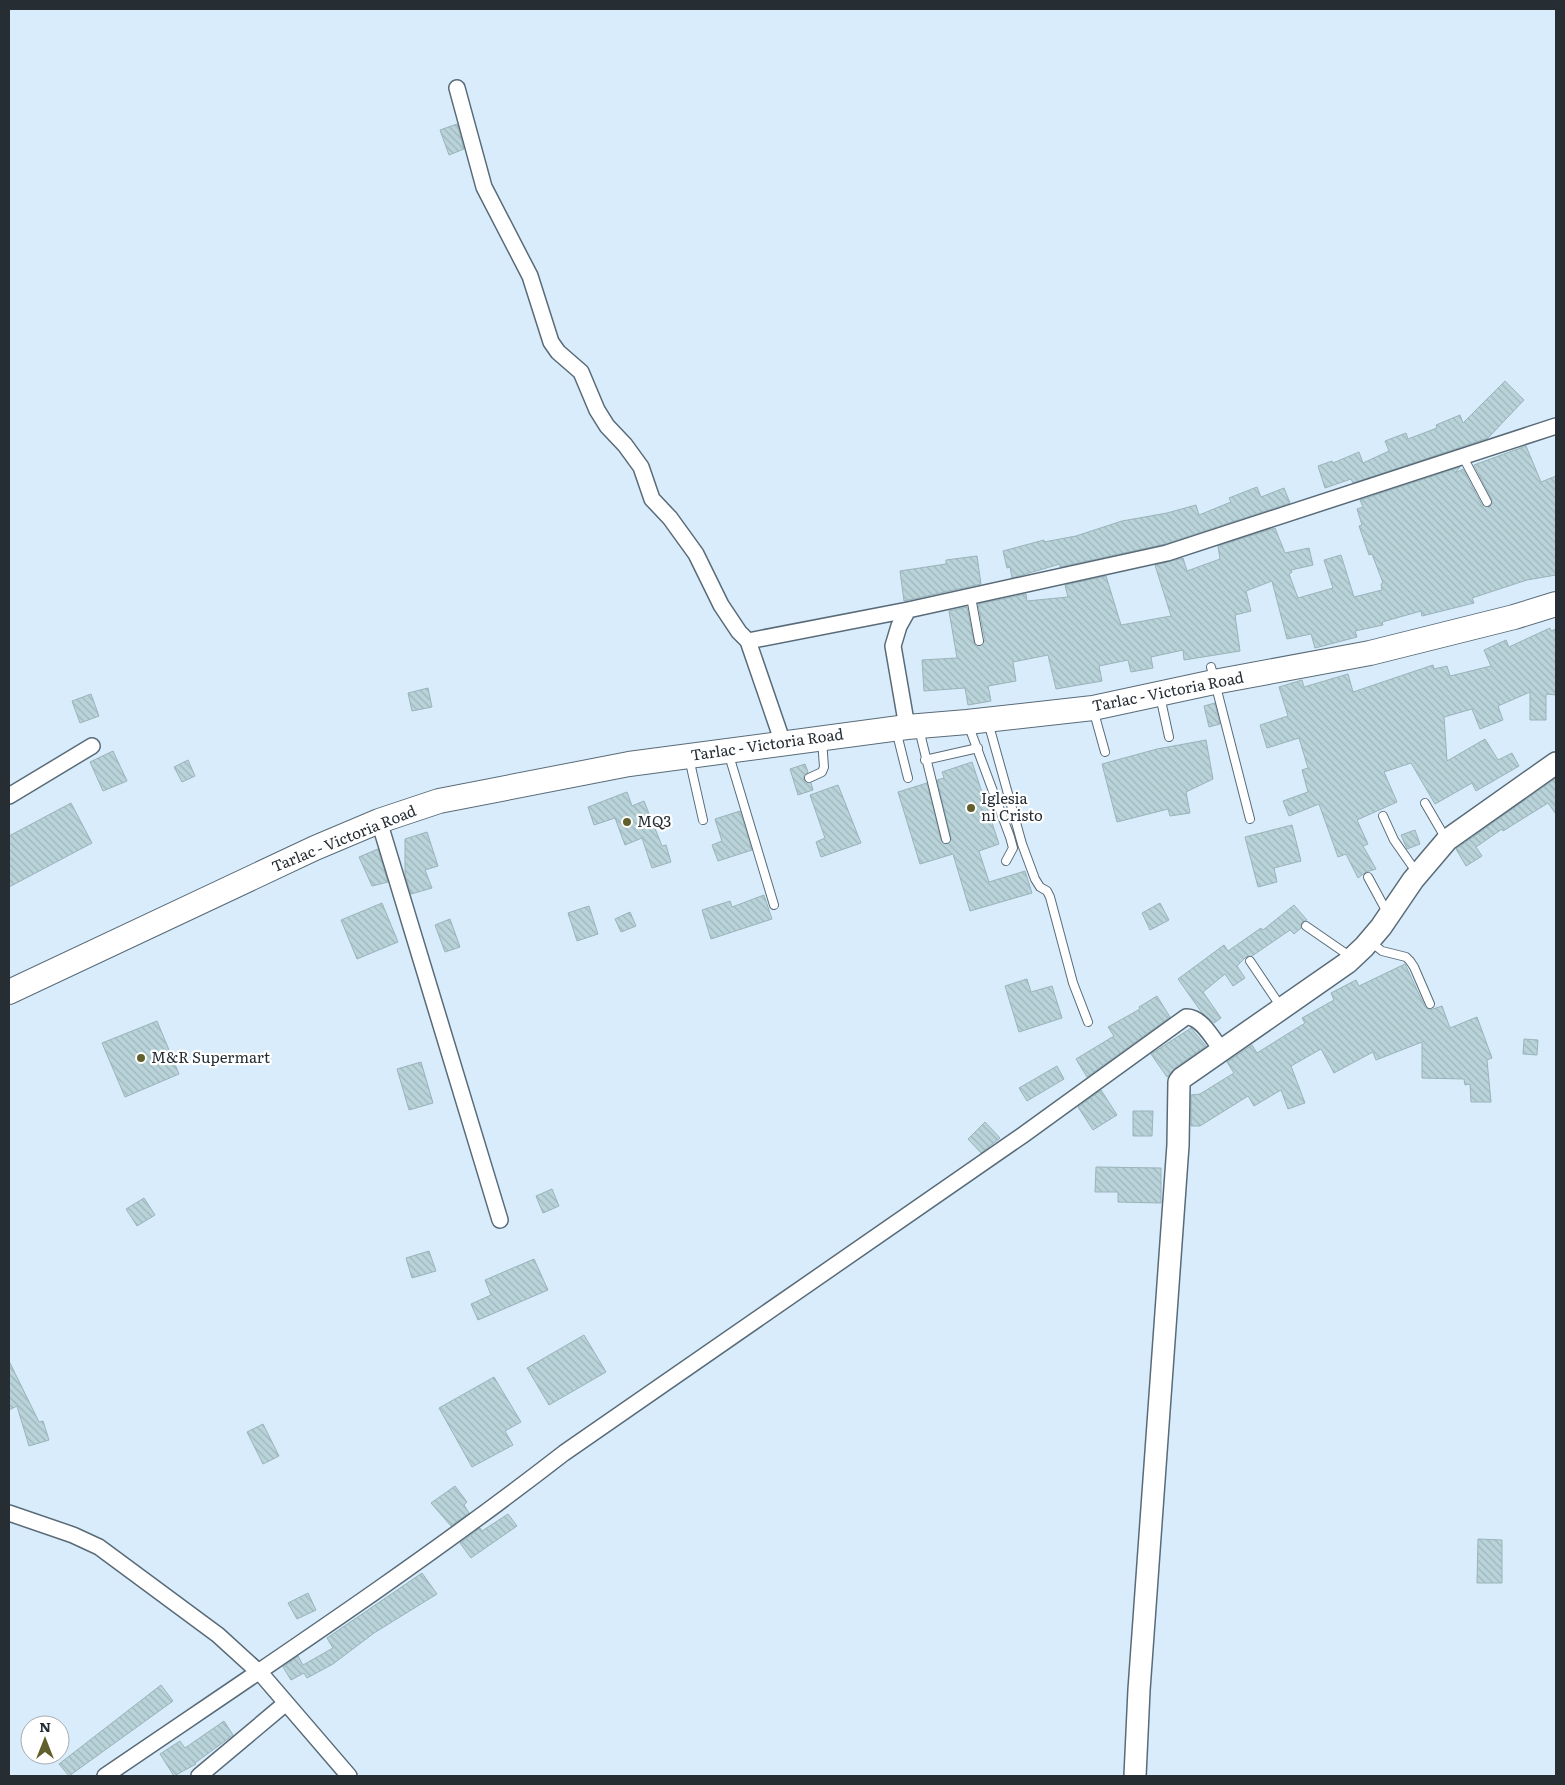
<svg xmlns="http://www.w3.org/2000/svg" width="1565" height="1785" font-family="Literata,serif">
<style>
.building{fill:url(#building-back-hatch);stroke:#9ab4ba}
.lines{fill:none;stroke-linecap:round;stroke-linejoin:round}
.lane-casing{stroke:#596b78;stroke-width:10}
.street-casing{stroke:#596b78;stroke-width:18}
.secondary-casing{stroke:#596b78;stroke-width:24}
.primary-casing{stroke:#596b78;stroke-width:26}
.lane{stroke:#fff;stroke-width:8}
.street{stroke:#fff;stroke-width:15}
.secondary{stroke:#fff;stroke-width:21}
.primary{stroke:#fff;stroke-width:24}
.poi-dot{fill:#61602d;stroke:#fff;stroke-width:2}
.labels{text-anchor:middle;stroke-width:4.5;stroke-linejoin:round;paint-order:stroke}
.street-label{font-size:15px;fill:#262e34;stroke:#fff}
.poi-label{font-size:15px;fill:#262e34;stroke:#fff;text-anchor:start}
</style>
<defs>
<pattern id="building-back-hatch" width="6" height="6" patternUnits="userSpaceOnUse" patternTransform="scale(1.25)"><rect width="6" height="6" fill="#b8d3d9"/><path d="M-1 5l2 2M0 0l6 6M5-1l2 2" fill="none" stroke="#9eb5bb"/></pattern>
</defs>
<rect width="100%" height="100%" fill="#d8ecfb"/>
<path class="building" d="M457,124L464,149L449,155L440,130Z
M1505,381L1524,400L1488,438L1353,483L1351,479L1325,488L1318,466L1332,461L1333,463L1359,452L1363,463L1389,451L1385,441L1406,433L1408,439L1437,428L1436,425L1460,415L1463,423Z
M1526,446L1541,482L1556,476V575L1527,580L1472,598L1474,603L1422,616L1421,611L1382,622L1383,625L1355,631L1357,637L1315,648L1311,634L1287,639L1272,581L1246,591L1251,611L1235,615L1240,651L1184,660L1183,650L1151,657L1153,668L1131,672L1128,660L1099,666L1102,681L1056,689L1048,655L1013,662L1016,681L988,686L991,701L968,705L965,688L924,691L922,660L957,658L949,611L967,607L974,642L980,646L985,640L978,604L1026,594L1027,601L1068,597L1065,585L1106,576L1121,625L1171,616L1155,565L1183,558L1187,571L1220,559L1218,546L1275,528L1285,553L1309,548L1313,565L1291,570L1292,572L1289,574L1298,598L1333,588L1324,560L1341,555L1354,597L1382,590L1381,584L1383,583L1372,554L1369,555L1359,526L1362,525L1357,509L1363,507L1360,500L1460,467L1455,473L1463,469L1482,505L1489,507L1492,500L1474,465Z
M1257,487L1261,497L1284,488L1290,503L1165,544L1060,567V564L1012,578L1010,567L1007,568L1003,551L1044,540V542L1076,536L1122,521L1167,513L1196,505L1199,515L1231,502L1229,498Z
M977,556L981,584L904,601L900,571L946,564V560Z
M1550,628L1551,631L1556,629V695L1546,694V720H1530V692L1498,706L1503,720L1480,729L1472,709L1444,717L1447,761L1485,739L1498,760L1512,753L1519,766L1476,791L1472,783L1435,804L1411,763L1384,772L1397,802L1357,820L1368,844L1363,846L1376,869L1366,872L1358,878L1346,854L1338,857L1319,804L1289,816L1283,801L1308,792L1302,770L1308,768L1299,738L1267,748L1260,725L1288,716L1279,687L1302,680L1304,687L1348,674L1353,692L1433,665L1434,669L1447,666L1450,676L1491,666L1484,650L1506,640L1509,647Z
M428,688L432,707L412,711L408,693Z
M91,694L99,716L80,723L72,701Z
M1215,703L1220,724L1209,727L1204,706Z
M1206,740L1213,779L1186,792L1190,813L1170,816L1168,809L1117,822L1102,764L1157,749Z
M113,751L127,781L103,791L90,762Z
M188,760L195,776L182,782L174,767Z
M972,762L999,844L979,851L989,882L1025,871L1032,893L970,911L953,854L920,864L898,792L927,783L941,840L948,844L951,838L937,780L944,778L942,772Z
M805,764L808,772L804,775V780L811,783L813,790L798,795L790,769Z
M1556,778V814L1548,803L1503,831L1502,829L1476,847L1482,856L1466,866L1456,849Z
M838,785L861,843L821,857L816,842L825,838L810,795Z
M627,792L632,806L644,801L662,846L666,845L671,862L652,868L642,838L625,845L615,818L594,825L588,807Z
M71,803L92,843L9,887V836Z
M740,811L752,850L718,861L712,845L722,841L715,819Z
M1292,825L1301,861L1274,868L1277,882L1258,887L1245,837Z
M1415,830L1420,844L1407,849L1401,835Z
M427,832L438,866L425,870L432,888L411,894L405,875V839Z
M378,849L388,882L372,886L359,857Z
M764,895L772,919L711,939L702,910L730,901L732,907Z
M382,903L398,942L357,959L341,920Z
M1160,903L1169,920L1150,930L1142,913Z
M1294,905L1307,920L1302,922L1301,928L1294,934L1290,930L1252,956L1246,957L1237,966L1245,978L1233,986L1225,974L1203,992L1221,1018L1214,1023L1202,1013L1178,979L1224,945L1228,951L1261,928L1263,930Z
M589,906L598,934L577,941L568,913Z
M630,912L636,926L621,932L615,919Z
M450,919L460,947L445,952L435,925Z
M1405,964L1425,1007L1430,1010L1442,1006L1450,1028L1477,1017L1492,1058L1487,1060L1491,1102H1471L1470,1084L1465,1085L1464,1079L1422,1078V1042L1376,1060L1373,1052L1334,1073L1321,1049L1291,1066L1305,1103L1288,1109L1281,1090L1254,1106L1248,1096L1200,1126H1191V1095L1200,1094L1234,1073L1227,1062L1252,1045L1257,1053L1305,1023L1302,1018L1334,1000L1331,993L1356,980L1359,986Z
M1027,979L1031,992L1052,986L1062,1018L1019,1032L1005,986Z
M1157,996L1170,1017L1087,1077L1076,1059L1114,1036L1108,1027L1140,1009L1139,1007Z
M157,1021L179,1074L125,1097L102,1043Z
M1191,1028L1206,1046L1175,1068L1167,1077L1151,1054Z
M1524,1039L1538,1040L1537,1055L1523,1054Z
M421,1062L433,1103L409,1110L397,1069Z
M1057,1066L1064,1079L1027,1101L1019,1088Z
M1101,1090L1117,1115L1093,1130L1078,1107Z
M1133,1111H1153L1152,1136H1133Z
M985,1122L1000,1138L981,1153L968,1139Z
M1096,1167L1161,1168V1203L1118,1202V1192H1095Z
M552,1189L559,1206L543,1213L536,1196Z
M144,1198L155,1215L137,1226L126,1209Z
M429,1251L436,1271L412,1278L406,1258Z
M534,1259L548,1290L478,1320L471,1304L491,1295L485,1280Z
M584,1335L606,1372L549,1405L527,1368Z
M9,1361L39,1422L43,1421L49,1440L29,1446L17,1406L9,1410Z
M494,1377L521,1422L505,1431L513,1445L472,1467L439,1408Z
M263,1424L279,1456L263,1464L247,1432Z
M455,1486L467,1502L464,1505L469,1513L451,1526L431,1503Z
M508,1514L517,1526L471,1558L460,1543L480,1528L482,1531Z
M1478,1539L1502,1540V1583H1477Z
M422,1573L437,1594L374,1633L333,1664L307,1678L304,1673L291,1680L283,1667L298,1656L303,1665L333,1648L327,1638Z
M308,1593L316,1610L297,1619L288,1603Z
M161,1685L173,1701L69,1776L59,1764Z
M224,1721L233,1735L195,1763L196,1764L174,1776L160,1754L180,1741L185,1748Z"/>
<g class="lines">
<defs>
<path id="lane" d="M1463,457L1487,502
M971,597L979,641
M1211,667L1250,819
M1160,696L1169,737
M1093,709L1105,752
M988,722L1022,844L1035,879L1040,887L1047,891L1050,897L1073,983L1088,1022
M968,724L1010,837L1013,848L1006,861
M919,729L946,839
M896,730L908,778
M728,752L774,905
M689,758L703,820
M925,760L978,748
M809,778L822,772L824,767L822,740
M1425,803L1446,839
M1383,816L1394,840L1417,873
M1368,877L1388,914
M1306,926L1351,957
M1371,942L1382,951L1406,957L1410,961L1414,967L1430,1004
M1250,961L1281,1007"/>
<path id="street" d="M457,88L484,187L530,276L551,342L558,352L581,372L597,410L607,426L625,445L641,467L652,499L670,518L696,554L721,605L739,632L748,641
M907,727L893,646L899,626L908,610
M783,743L748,641L908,610L1167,553L1556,426
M9,796L92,746
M379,821L500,1220
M9,1513L73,1535L99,1547L218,1635L263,1676L349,1776
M105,1776C259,1671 416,1568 564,1453L1023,1135L1186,1017C1201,1016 1213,1039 1222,1051
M199,1776L286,1703"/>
<path id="secondary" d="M1135,1776L1139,1690L1178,1145L1179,1082L1182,1078L1347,963L1364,947L1381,927L1413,880L1447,840L1556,763"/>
<path id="primary" d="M9,992L315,848L379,821L439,801L629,764L907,727L967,722L1093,708L1214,682L1370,653L1514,617L1556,604"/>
</defs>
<use href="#lane" class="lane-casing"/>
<use href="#street" class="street-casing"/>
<use href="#secondary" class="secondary-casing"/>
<use href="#primary" class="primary-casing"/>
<use href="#lane" class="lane"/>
<use href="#street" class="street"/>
<use href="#secondary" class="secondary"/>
<use href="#primary" class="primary"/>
</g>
<g class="poi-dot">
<circle cx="971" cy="808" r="5"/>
<circle cx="627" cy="822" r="5"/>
<circle cx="141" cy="1058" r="5"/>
</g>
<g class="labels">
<g class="street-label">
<text transform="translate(1168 692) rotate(-11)" y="5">Tarlac - Victoria Road</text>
<text transform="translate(767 745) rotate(-8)" y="5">Tarlac - Victoria Road</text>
<text transform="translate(344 839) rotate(-22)" y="5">Tarlac - Victoria Road</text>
</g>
<g class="poi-label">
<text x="981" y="804">Iglesia<tspan x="981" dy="17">ni Cristo</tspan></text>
<text x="637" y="827">MQ3</text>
<text x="151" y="1063">M&amp;R Supermart</text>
</g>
</g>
<rect width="1565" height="1785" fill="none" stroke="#262e34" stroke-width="20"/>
<g transform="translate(45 1740)"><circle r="24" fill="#ffffff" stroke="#a8abae"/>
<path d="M0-4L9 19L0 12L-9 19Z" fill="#61602d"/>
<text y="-8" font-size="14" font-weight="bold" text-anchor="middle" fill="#262e34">N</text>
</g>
</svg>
